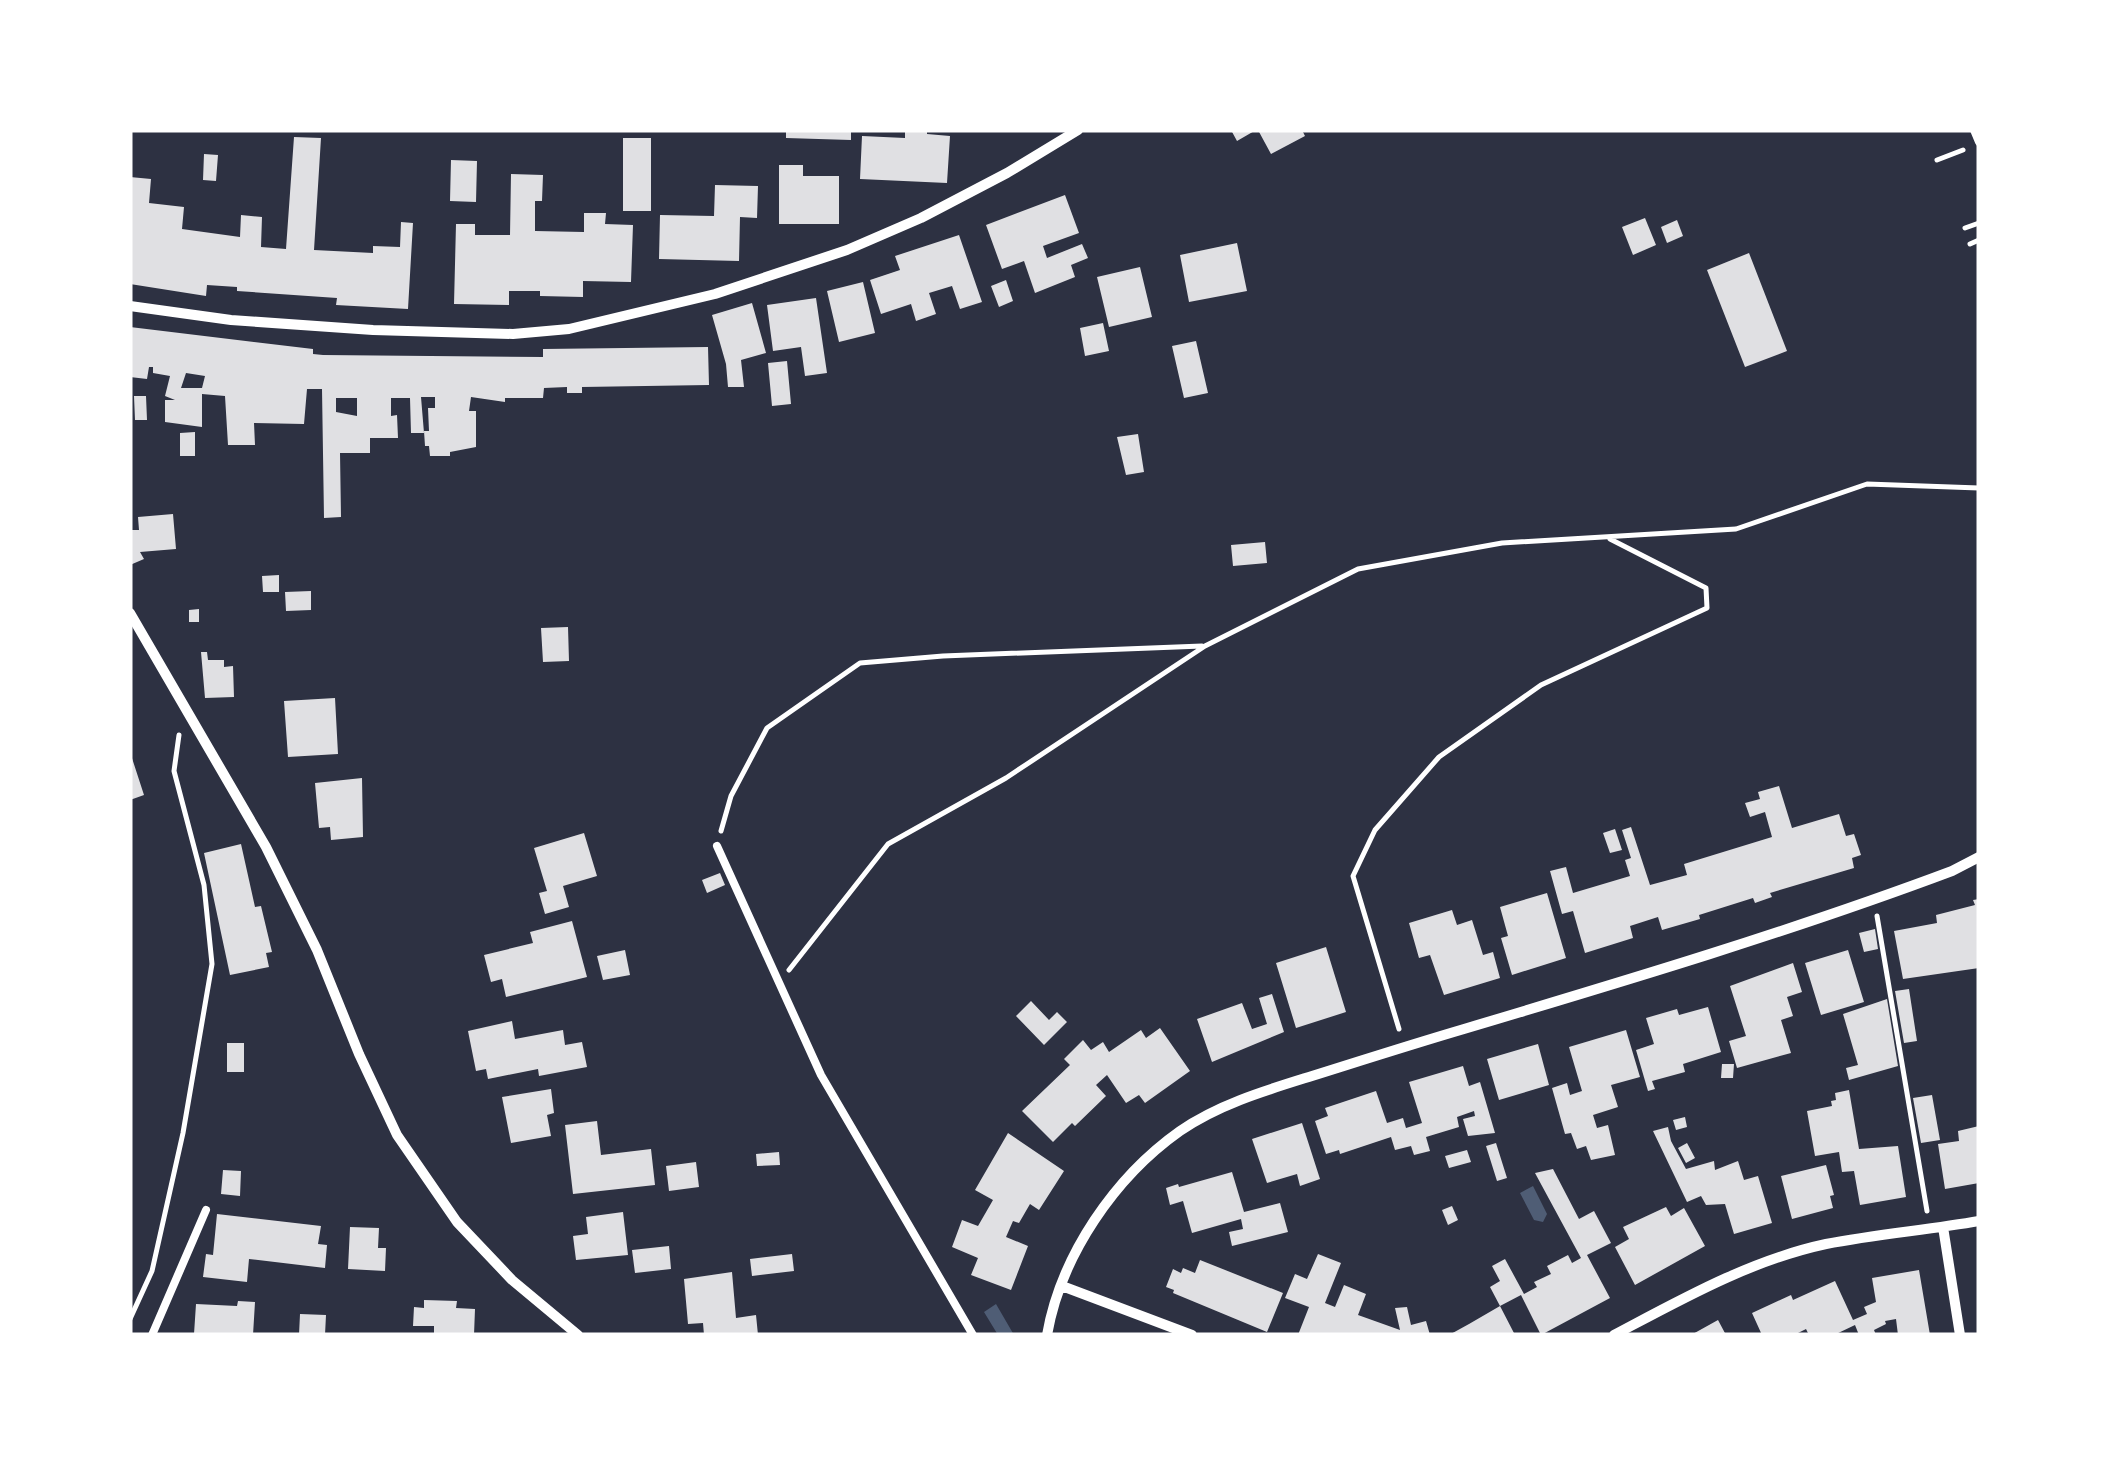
<svg xmlns="http://www.w3.org/2000/svg" width="2109" height="1465" font-family="'PT Sans Narrow',sans-serif">
<style>
.water{fill:#4f5d75}
.building{fill:#e0e0e3;fill-rule:evenodd}
.lines{fill:none;stroke-linecap:round;stroke-linejoin:round}
.path{stroke:#fff;stroke-width:5}
.service{stroke:#fff;stroke-width:8}
.minor{stroke:#fff;stroke-width:10}
</style>
<rect width="100%" height="100%" fill="#2d3142"/>
<path class="water" d="M1533,1186L1547,1214L1543,1222L1534,1220L1520,1193Z
M996,1304L1014,1335H998L984,1312Z"/>
<path class="building" d="M786,130H851V140L786,138Z
M905,130H927V134L950,136L947,183L860,179L862,136L905,138Z
M1231,130H1256L1237,141Z
M1258,130H1302L1305,136L1271,154Z
M294,137L321,138L314,250L373,253V246L400,247L401,222L413,223L408,309L336,305L337,298L237,291V287L207,285L206,296L130,284V177L151,179L149,203L184,207L182,229L240,237L241,215L262,217L261,247L286,249Z
M623,138H651V211H623Z
M204,154L218,155L216,181L203,180Z
M451,160L477,161L476,202L450,201Z
M779,165H803V176H839V224H779Z
M511,174L543,175L542,201H535V231L584,232V213H606L605,224L633,225L631,282L583,281V297L540,296V291H509V305L454,304L456,224H475V235H510Z
M715,185L758,186L757,218L740,217L739,261L659,259L660,215L714,216Z
M1065,195L1079,233L1043,246L1047,258L1082,244L1088,258L1071,265L1075,277L1035,293L1024,261L1002,269L986,225Z
M1645,218L1656,245L1633,255L1622,227Z
M1677,220L1683,236L1667,243L1661,227Z
M959,235L982,302L960,309L952,286L929,293L936,314L916,321L911,304L881,314L870,280L900,270L895,256Z
M1237,243L1247,291L1189,302L1180,255Z
M1749,253L1787,351L1745,367L1707,270Z
M1140,267L1152,317L1109,327L1097,277Z
M1006,280L1013,301L999,307L991,286Z
M863,282L875,333L839,342L827,291Z
M816,298L827,373L805,376L801,347L773,351L767,305Z
M752,303L766,353L741,360L744,387H728L726,364L712,315Z
M1103,323L1109,351L1085,356L1080,328Z
M130,327L313,349V354L323,355L543,357V349L708,347L709,385L582,387V393H567V387L544,388L543,398H505V402L471,397L469,411H476V447L450,452V456H430L429,446H425L424,431H429L428,408H435V397H421L424,433H411L410,398H391V416L397,415L398,438H370V453H340L341,517L324,518L322,389H307L304,424L254,423L255,445H228L225,396L202,394V427L165,422V400H175L165,396L170,376L153,373V367H149L147,379L130,377ZM186,373L205,376L202,388H181ZM336,398H357V416L336,412Z
M1196,341L1208,393L1184,398L1172,346Z
M787,361L791,404L772,406L768,363Z
M134,396H146L147,420H135Z
M195,432V456H180V433Z
M1138,434L1144,472L1126,475L1117,437Z
M173,514L176,549L140,552L144,559L130,565V530H139L138,517Z
M1265,542L1267,563L1233,566L1231,545Z
M279,575V592H263L262,576Z
M311,591V610L286,611L285,592Z
M199,609V622H189V610Z
M568,627L569,661L543,662L541,628Z
M201,652H207L208,660H224V667L233,666L234,697L205,698Z
M335,698L338,754L288,757L284,701Z
M130,752L144,795L130,800Z
M362,778L363,837L331,840L330,827L319,828L315,783Z
M1779,786L1792,828L1839,814L1846,836L1854,834L1861,855L1852,858L1854,868L1770,893L1772,897L1755,903L1753,898L1699,915L1700,919L1662,930L1658,917L1630,926L1633,938L1585,953L1573,911L1562,914L1550,871L1566,867L1573,893L1630,876L1625,860L1631,858L1622,830L1631,827L1650,885L1687,875L1684,864L1772,837L1765,812L1750,817L1745,803L1760,799L1758,792Z
M1615,829L1622,850L1610,853L1603,833Z
M584,833L597,876L563,886L569,907L545,914L539,893L547,891L534,848Z
M241,844L255,907L261,906L272,952L266,953L269,967L230,975L204,853Z
M720,873L725,885L707,893L702,880Z
M1547,893L1566,958L1512,975L1501,938L1508,936L1500,907Z
M1979,899V968L1903,979L1894,931L1937,923L1936,915L1975,905L1973,900Z
M1452,910L1457,925L1472,920L1483,955L1493,952L1500,978L1444,995L1430,955L1419,958L1409,923Z
M572,921L587,977L506,997L502,979L491,982L484,955L533,943L530,932Z
M1875,929L1878,949L1864,952L1859,933Z
M1326,947L1346,1012L1296,1028L1276,963Z
M625,950L630,975L603,980L597,956Z
M1848,950L1864,1002L1821,1015L1805,963Z
M1793,963L1802,992L1787,997L1793,1016L1781,1020L1791,1053L1737,1068L1729,1041L1746,1036L1730,986Z
M1909,989L1917,1041L1904,1043L1895,991Z
M1272,994L1284,1032L1212,1062L1197,1019L1242,1003L1252,1029L1267,1024L1259,998Z
M1887,999L1898,1066L1849,1080L1846,1068L1858,1065L1843,1014Z
M1031,1001L1049,1020L1057,1012L1067,1022L1044,1045L1016,1016Z
M1708,1007L1721,1052L1683,1064L1685,1072L1652,1081L1655,1089L1648,1091L1636,1050L1654,1044L1646,1018L1677,1009L1679,1015Z
M512,1021L515,1039L563,1030L565,1045L582,1042L587,1067L539,1076L538,1069L488,1079L486,1069L476,1071L468,1031Z
M1160,1028L1190,1071L1145,1103L1139,1095L1126,1103L1107,1075L1096,1085L1106,1096L1075,1126L1072,1123L1053,1142L1022,1111L1070,1065L1064,1059L1083,1040L1091,1050L1103,1042L1109,1052L1141,1030L1146,1038Z
M1626,1030L1640,1077L1611,1085L1618,1107L1593,1115L1597,1128L1608,1125L1615,1155L1591,1160L1586,1146L1577,1149L1571,1133L1565,1134L1552,1088L1567,1083L1570,1095L1582,1091L1569,1047Z
M227,1043H244V1072H227Z
M1538,1044L1549,1085L1499,1100L1487,1059Z
M1722,1064H1734L1733,1078H1721Z
M1463,1066L1469,1086L1480,1082L1495,1133L1468,1136L1463,1119L1475,1116L1474,1111L1457,1117L1459,1127L1426,1137L1430,1151L1414,1155L1411,1146L1395,1150L1391,1137L1340,1154L1339,1150L1326,1154L1315,1121L1328,1116L1325,1108L1376,1091L1387,1123L1403,1118L1406,1128L1422,1123L1409,1082Z
M551,1089L554,1113L547,1115L551,1136L511,1143L502,1097Z
M1849,1090L1859,1149L1898,1146L1906,1197L1860,1205L1854,1171L1842,1172L1839,1152L1815,1156L1807,1111L1832,1106L1831,1101L1836,1100L1835,1093Z
M1932,1095L1940,1140L1921,1143L1913,1098Z
M1685,1117L1687,1127L1676,1130L1673,1120Z
M597,1121L601,1155L651,1149L655,1185L573,1194L565,1125Z
M1302,1123L1320,1179L1300,1186L1297,1174L1267,1183L1252,1139Z
M1979,1126V1183L1945,1189L1938,1144L1959,1141L1958,1131Z
M1668,1127L1671,1141L1686,1169L1714,1161L1715,1170L1738,1161L1744,1180L1758,1176L1772,1223L1734,1234L1725,1204L1706,1205L1701,1196L1687,1202L1653,1131Z
M1008,1133L1064,1171L1039,1210L1030,1204L1019,1223L1013,1221L1006,1237L1028,1246L1011,1290L971,1275L978,1258L952,1247L962,1220L978,1226L993,1200L975,1190Z
M1496,1143L1507,1178L1497,1181L1486,1146Z
M1687,1143L1695,1158L1686,1163L1678,1148Z
M1467,1150L1471,1162L1449,1168L1445,1156Z
M779,1152L780,1165L757,1166L756,1154Z
M696,1162L699,1187L669,1191L666,1166Z
M1826,1165L1834,1195L1830,1196L1833,1208L1792,1219L1781,1176Z
M1553,1169L1579,1219L1594,1211L1611,1243L1587,1255L1610,1298L1541,1335L1521,1295L1500,1306L1490,1287L1500,1281L1492,1266L1505,1259L1524,1294L1537,1287L1534,1282L1551,1274L1547,1266L1568,1255L1572,1263L1581,1258L1535,1173Z
M223,1170L241,1171L240,1196L221,1194Z
M1232,1172L1244,1212L1280,1203L1288,1232L1232,1246L1229,1232L1243,1229L1241,1219L1192,1233L1183,1201L1170,1205L1166,1188L1178,1184L1179,1187Z
M1452,1206L1458,1220L1448,1225L1442,1210Z
M1666,1207L1671,1216L1684,1208L1705,1246L1635,1285L1615,1247L1629,1239L1623,1227Z
M623,1212L628,1255L576,1260L573,1236L588,1234L586,1217Z
M217,1214L321,1226L318,1244L327,1245L325,1268L249,1259L247,1282L203,1277L206,1254L213,1255Z
M350,1227L379,1228L378,1248H386L385,1271L348,1269Z
M669,1246L671,1269L635,1273L632,1250Z
M792,1254L794,1271L752,1276L750,1259Z
M1318,1254L1341,1263L1325,1303L1335,1307L1344,1285L1366,1294L1358,1315L1400,1330L1395,1308L1407,1307L1411,1325L1426,1321L1430,1335H1298L1309,1307L1285,1298L1295,1274L1307,1279Z
M1200,1260L1283,1293L1267,1332L1173,1293L1174,1290L1166,1287L1173,1269L1181,1273L1183,1268L1195,1273Z
M1919,1270L1930,1335H1898L1896,1319L1885,1321L1886,1324L1874,1330L1876,1335H1859L1855,1325L1834,1335H1809L1806,1329L1794,1335H1762L1752,1313L1791,1295L1793,1300L1835,1281L1853,1320L1867,1314L1864,1307L1876,1302L1872,1278Z
M732,1272L736,1318L756,1315L758,1335H704L703,1323L688,1324L684,1279Z
M424,1300L457,1301L456,1308L475,1309L474,1335H434V1326H413L414,1307L424,1308Z
M238,1301L255,1302L253,1335L194,1334L196,1304L237,1306Z
M1500,1306L1515,1335H1449L1469,1324Z
M300,1314L326,1315L325,1335H299Z
M1718,1320L1726,1335H1691Z"/>
<g class="lines">
<path class="path" d="M1937,160L1963,150
M1965,228L1979,223
M1970,244L1979,240
M721,831L731,796L767,728L860,663L943,656L1202,646
M1877,916L1927,1211
M789,970L888,844L1006,778L1205,646L1358,569L1502,543L1736,529L1867,484L1979,488
M1399,1029L1353,876L1375,830L1439,757L1541,685L1707,608L1706,588L1610,539
M130,1319L152,1271L183,1133L212,964L204,885L174,771L179,735"/>
<path class="service" d="M1974,130L1979,142
M717,846L821,1075L973,1335
M152,1335L206,1210"/>
<path class="minor" d="M130,306L231,320L373,330L513,334L569,329L715,294L847,250L921,218L1007,173L1078,130
M130,613L266,847L317,950L359,1054L397,1135L457,1222L512,1280L578,1335
M1943,1227L1960,1335
M1062,1286L1192,1335
M1047,1335C1061,1255 1115,1177 1180,1131C1219,1104 1267,1090 1312,1076C1363,1060 1413,1044 1464,1029C1628,980 1792,931 1952,871L1979,857
M1614,1335C1682,1299 1751,1260 1826,1244C1877,1234 1928,1230 1979,1221"/>
</g>
<rect width="2109" height="1465" fill="none" stroke="#ffffff" stroke-width="265"/>
</svg>
